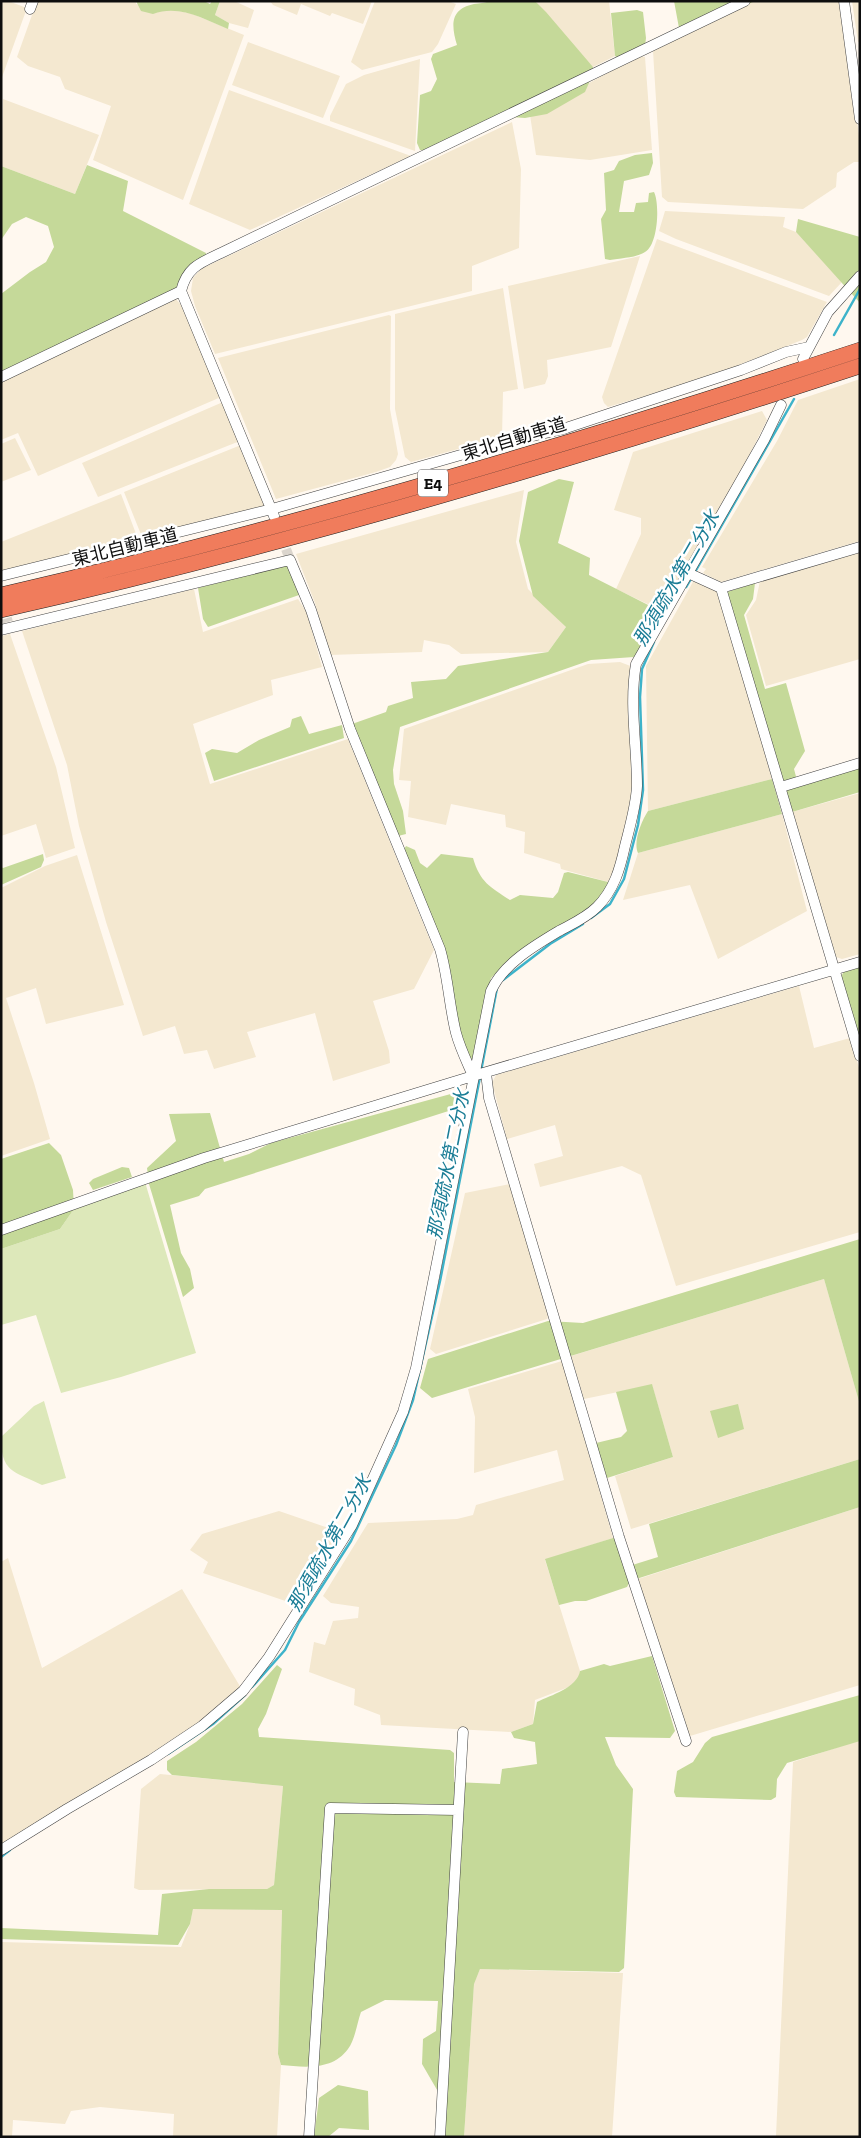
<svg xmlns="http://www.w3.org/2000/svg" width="861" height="2138" font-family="'Zilla Slab','Noto Sans JP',serif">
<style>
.farmland{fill:#f4e8d0}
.green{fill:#dde8ba}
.forest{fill:#c5d999}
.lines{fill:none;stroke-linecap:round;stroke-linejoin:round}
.stream{stroke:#3eb3ca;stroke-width:2.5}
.minor-tunnel{stroke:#dbd5cd;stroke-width:10;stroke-dasharray:10 5;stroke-linecap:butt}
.minor-casing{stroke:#414141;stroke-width:11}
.highway-casing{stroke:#1f1f1f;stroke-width:16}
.minor{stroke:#fff;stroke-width:10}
.highway{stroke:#f07c5c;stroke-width:15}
.labels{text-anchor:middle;stroke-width:5;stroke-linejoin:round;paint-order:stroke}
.shield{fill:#fff;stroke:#565656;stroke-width:1}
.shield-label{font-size:16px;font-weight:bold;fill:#0e0e0e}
.street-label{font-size:18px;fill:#0e0e0e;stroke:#fff}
.water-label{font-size:19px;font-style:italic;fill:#1a7d96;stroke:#fff}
</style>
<rect width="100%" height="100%" fill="#fff8ef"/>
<path class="farmland" d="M1,1H8L27,8L1,80Z
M37,1H136V4L190,13L244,35L183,200L93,160L111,106L65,89L60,77L28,66L17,57Z
M220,1H234L254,10L248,28L229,23L215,15Z
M270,1H372L363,24L332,13L330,16L301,4L297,15L273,5Z
M375,1H448L456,4L438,44L432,52L362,70L351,62Z
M535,1H609L615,56L593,67L571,45Z
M753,1H839L860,142V162H854L837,173L836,187L803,209L668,202L662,197L653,51Z
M852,1H860V42H858Z
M248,42L340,76L323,118L232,85Z
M639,56L645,57L652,150L590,160L536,155L530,115Z
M420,59L415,151L330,121V116L346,84L364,75Z
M229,90L411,156L250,230L189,204Z
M3,99L99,135L75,194L1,166Z
M512,122L521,169L519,248L472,266V291L215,354L195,306L191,291L193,278L201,269Z
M665,211L785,217L783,227L796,232L842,282L829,296L676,239L659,231Z
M657,239L827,302L807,337L802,340L709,377L608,407L604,403L602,397Z
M640,256L611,347L547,360L548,376L545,384L524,389L508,286Z
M503,288L518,389L503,392L502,437L411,462L405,457L395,409V314Z
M175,298L181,305L221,397L38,476L18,433L1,440V381Z
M389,315L391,316L390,409L398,454L396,460L390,467L376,472L276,499L218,358Z
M860,379V541L721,582L703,573L706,569L702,567L777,441L798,400Z
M223,402L240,441L98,497L82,463Z
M762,411L767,420L730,493L684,575L660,610L616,589L641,534V518L614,510L633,452Z
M15,438L31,470L1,482V444Z
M241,445L265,503L263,507L142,537L124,492Z
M524,490L516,542L528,589L566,627L548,652L461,654L449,645L424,640L422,652L329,655L315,603L296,554Z
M121,494L138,539L1,571V542Z
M860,551V659L766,686L746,615L756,600L760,581Z
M694,580L719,591L772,779L648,811L646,666Z
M194,589L203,632L298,599L307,613L322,667L271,680L273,695L193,724L210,784L348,739L434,950L414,989L373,1001L389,1051L390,1063L333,1081L315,1013L247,1032L256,1057L214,1069L207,1050L184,1054L175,1026L143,1036L106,922L79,826L67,765L22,631Z
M10,634L56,767L75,848L46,858L36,824L1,836V636Z
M620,662L633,667L634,790L612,883L561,869L560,864L524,853L525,832L506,827L505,815L451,804L446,825L408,817L411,781L399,780L404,729L588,664Z
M860,793V954L842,959L836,957L792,812Z
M782,814L807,911L718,959L690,885L623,900L638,853Z
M77,855L124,1005L46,1024L36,988L6,998L34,1083L50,1139L1,1156V888L45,866Z
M799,986L814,1048L850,1038L860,1071V1232L676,1286L641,1175L622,1166L540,1187L534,1164L563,1156L555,1125L507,1139L492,1083L496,1075Z
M510,1184L549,1314L547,1319L436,1354L430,1349L465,1193Z
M824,1279L860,1405V1459L631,1529L615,1476L673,1457L652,1385L584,1399L571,1356Z
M562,1361L613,1538L545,1560L580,1671L579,1678L569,1687L535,1700L533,1724L511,1732L381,1725L380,1715L354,1705L355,1689L309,1672L314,1642L325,1645L333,1621L358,1618L359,1607L331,1603L323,1596L368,1523L457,1519L473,1515L476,1505L564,1480L557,1450L474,1473L475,1417L468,1389Z
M860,1507V1685L690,1736L638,1579Z
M279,1511L340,1532L326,1560L297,1605L203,1573L208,1562L190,1550L202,1534Z
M8,1558L42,1668L182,1589L241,1688L211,1715L154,1753L1,1846V1562Z
M860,1740V2137L776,2136L793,1762Z
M160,1774L283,1786L274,1885L267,1889L139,1890L134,1888L141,1789Z
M193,1908L282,1910L278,2054L281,2065L277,2137H173L174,2114L100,2107L71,2111L65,2124L13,2120L12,2137H1V1942L181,1947L190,1924Z
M480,1969L623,1973L612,2137H464L474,1983Z"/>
<path class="green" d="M145,1182L196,1353L121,1377L61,1393L36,1315L1,1325V1249L60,1229L74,1209Z
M44,1401L66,1478L42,1485C13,1471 1,1472 1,1437L34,1406Z"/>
<path class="forest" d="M136,1H204L210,4L212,1H220L215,15L229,23L228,29C204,19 179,4 153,14L141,11Z
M490,1H535L546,12L593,67L592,76L585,92L547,114L525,118L496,116L425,150H420L417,143L420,95L431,91L437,79L431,59L433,54L457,45C451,25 450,9 474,4C480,3 484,3 490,1Z
M674,1H755L693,30L679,28Z
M637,10L643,12L646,38L645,46L618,58L615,56L611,13Z
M652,153L653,163L649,175L624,181L619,212H634L636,203L648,202L649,193L654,192C660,204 658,245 645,252C636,258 620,258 610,260L605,259L601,219L606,210L604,173L614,170L619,161L635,155Z
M87,165L128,181L123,211L206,253L205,259L180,289L1,376V294L30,272L46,262L54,247L48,226L26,217L12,224L1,240V166L75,194Z
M798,219L860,237V303L796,232Z
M559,479L574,482L558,543L590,558L589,575L658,610L659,616L634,657L591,660L400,727L393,770L394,784L403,811L406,834L398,836L352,724L386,712L388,706L413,698L411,682L446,679L458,666L548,652L566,627L533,596L519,541L528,492Z
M288,565L299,595L208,627L203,619L198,588Z
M755,583L753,599L744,615L765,689L786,683L805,751L794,769L798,784L860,767V792L792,812L727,592Z
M301,716L309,734L342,725L344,738L214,781L205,753L212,749L237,753L259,740L290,727L292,719Z
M772,779L782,814L638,853C633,842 641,822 648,811Z
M406,846L415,850L420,863L427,868L441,854L473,858C480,882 490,887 510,900L520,895L553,898L558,892L564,873L568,872L612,883L592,909L508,962L491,978L474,1058L470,1061L465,1052L453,1000L403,851Z
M43,854L44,860L41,867L1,885V867L3,868Z
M860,966V1041L841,977L844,971Z
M458,1092L461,1107L205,1189L199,1196L170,1205L181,1253L190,1269L194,1288L183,1297L149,1184L147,1168L176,1141L169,1114L210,1113L224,1162L249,1154L271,1143Z
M49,1143L61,1155L73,1190L74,1209L60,1229L1,1249V1159Z
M122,1167L129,1168L132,1177L93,1190L89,1183L93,1179Z
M860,1239V1405L824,1279L432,1398L420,1388L428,1359L548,1321L583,1323Z
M652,1384L673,1457L607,1478L596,1443L621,1437L627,1431L616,1392Z
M738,1404L744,1429L718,1438L710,1411Z
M860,1459V1507L630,1581L627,1587L586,1601H575L559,1605L545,1559L613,1538L617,1539L626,1567L658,1557L649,1524Z
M652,1656L675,1731L670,1738L605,1737L616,1765L633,1789L624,1968L619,1972L480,1969L474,1984L464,2137H444L440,2095L422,2064L423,2039L436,2031L438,2001L385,2000L361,2012C357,2023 355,2040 348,2049C332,2071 304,2067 281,2065L278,2054L282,1910L193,1909L190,1924L178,1945L1,1939V1928L158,1935L162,1894L209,1889H267L274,1885L283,1786L172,1775L167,1770V1761L196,1742L242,1704L277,1665L282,1669L266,1714L258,1729L259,1737L450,1750L454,1753V1782L500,1784L502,1769L537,1764L535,1742L514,1738L511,1732L533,1724L537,1702C551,1695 577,1688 580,1671L604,1664L610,1666Z
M860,1695V1741L787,1763L777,1779L776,1797L771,1800L676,1797L674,1792L677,1771L693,1762L705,1743L712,1737Z
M338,2085L368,2091L369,2130L339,2128L328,2137H314L319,2098Z"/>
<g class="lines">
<path class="stream" d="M834,335L860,289
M695,572L794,399
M686,587L692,577
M591,918L610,904L624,879L638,825L643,790L640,697L642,669L654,642
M503,980L550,944L583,924
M481,1071L497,988
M252,1687L285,1650L299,1622L351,1541L396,1445L413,1400L440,1281L480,1077
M168,1754L213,1724L245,1695
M1,1857L10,1850"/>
<path class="minor-tunnel" d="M281,535L290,560
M2,604L8,622"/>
<defs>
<path id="minor" d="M844,1L860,119
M30,9L33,1
M803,359L828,312L860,276
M1,377L181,291
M274,516L181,291C187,267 200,263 221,253L745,1
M688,573L721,588L860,547
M1,576L272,509L506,442L563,429L741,370L786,352L809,347
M721,588L860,1056
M1,630L290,560L311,610L350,729L440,949C448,976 449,1005 456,1033C460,1048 467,1062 473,1076
M781,787L860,763
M486,1073L489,1098L619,1537L686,1741
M1,1230L204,1158L473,1076L860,962
M1,1850L67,1809L151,1760L202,1726L243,1691L269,1657L352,1525L403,1412L416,1368L491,991C503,964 534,946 559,931C572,924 586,918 597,907C614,890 620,869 625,846C630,826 636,806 637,786C637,746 629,704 636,664L764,440L781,405
M309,2137L330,1808L458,1810
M440,2137L463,1732"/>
<path id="highway" d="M1,595C291,528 577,443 860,350
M1,610C291,544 577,459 860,366"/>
</defs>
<use href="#minor" class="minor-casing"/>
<use href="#highway" class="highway-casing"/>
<use href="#minor" class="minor"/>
<use href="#highway" class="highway"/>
</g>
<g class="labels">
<rect class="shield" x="418" y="469.5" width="30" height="27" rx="4"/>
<g class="shield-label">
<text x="433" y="489">E4</text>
</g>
<g class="street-label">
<text transform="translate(514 439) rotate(-17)" y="6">東北自動車道</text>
<text transform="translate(125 547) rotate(-14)" y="6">東北自動車道</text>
</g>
<g class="water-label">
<text transform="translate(676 578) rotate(-60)" y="7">那須疏水第二分水</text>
<text transform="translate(448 1164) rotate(-79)" y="7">那須疏水第二分水</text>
<text transform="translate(329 1543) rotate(-61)" y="7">那須疏水第二分水</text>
</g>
</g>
<rect width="861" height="2138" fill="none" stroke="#0e0e0e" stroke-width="5"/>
</svg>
